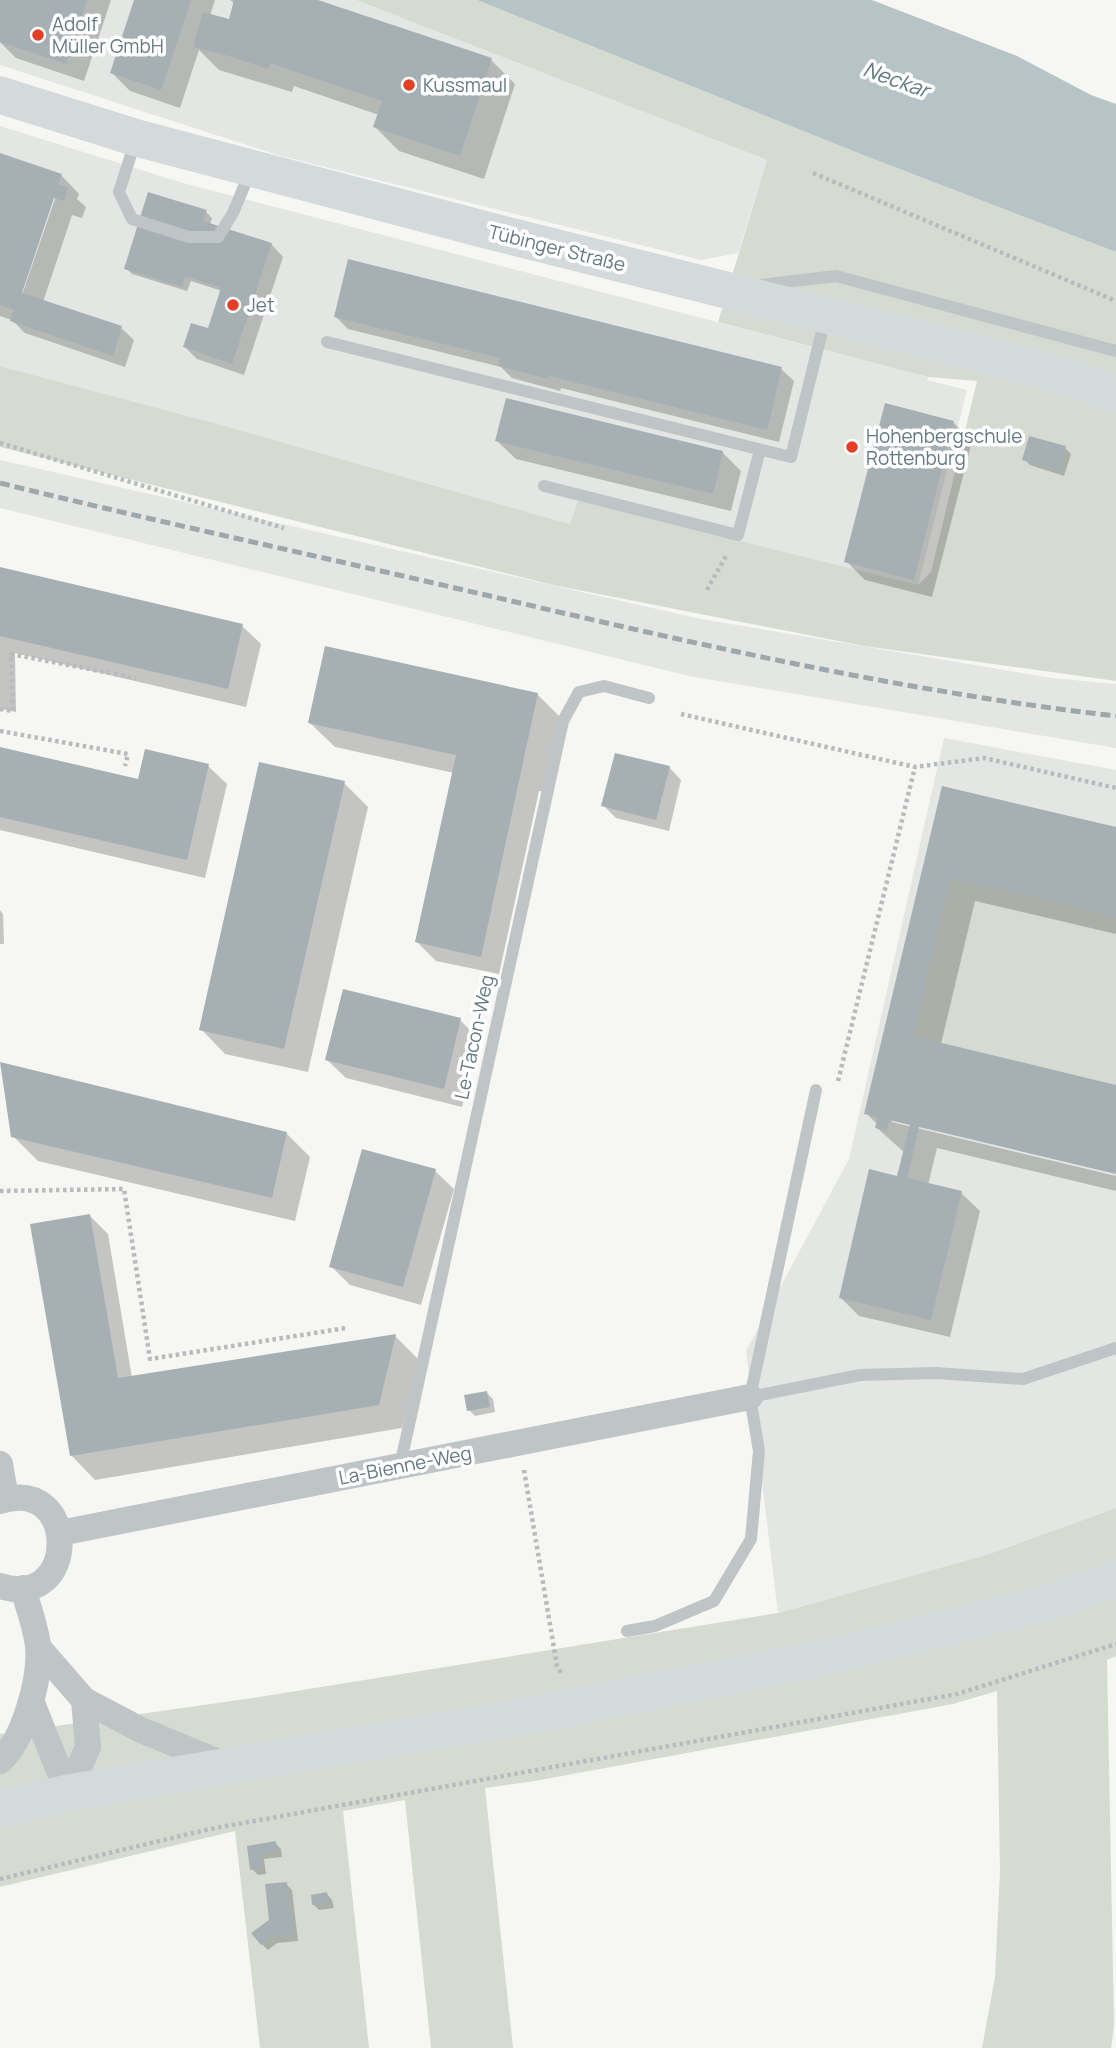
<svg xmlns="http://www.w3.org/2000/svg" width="1116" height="2048" font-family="Manrope,sans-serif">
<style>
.built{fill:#e4e6e4}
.green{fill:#d6dbd2}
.water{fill:#b6c4c7}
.shadow{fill:#0003;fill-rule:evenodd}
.building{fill:#a6b0b4}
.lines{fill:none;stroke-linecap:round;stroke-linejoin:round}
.path{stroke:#b7bbbe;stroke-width:4.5;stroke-dasharray:3.5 3.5;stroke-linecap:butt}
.service{stroke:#bfc4c7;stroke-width:12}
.minor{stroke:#bfc4c7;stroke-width:26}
.secondary{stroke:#d4d9dc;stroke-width:37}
.rail{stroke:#9ea7ab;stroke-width:5;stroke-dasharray:10 5;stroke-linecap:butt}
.poi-dot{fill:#e43f25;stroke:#fff;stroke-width:2.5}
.labels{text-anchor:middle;stroke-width:7;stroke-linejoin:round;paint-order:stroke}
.poi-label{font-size:19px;fill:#657984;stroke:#fff;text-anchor:start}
.street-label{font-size:19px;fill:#657984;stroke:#fff}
.water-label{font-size:21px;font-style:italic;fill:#617b81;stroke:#fff}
</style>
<rect width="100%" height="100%" fill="#f6f6f3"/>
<path class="built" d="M0,0H356L767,160L738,253L701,260L281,156L0,65Z
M0,126L183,183L928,377L927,380L967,390L918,585L872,610L218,424L0,366Z
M0,460L701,619L1052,678L1116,684V748L689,676L0,508Z
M944,738L1116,770V1508L986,1555L778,1613L746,1351L849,1159Z"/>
<path class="green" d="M356,0H477L863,155L1116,252V681L864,646L553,585L0,447V366L218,424L570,524L578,501L918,585L931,572L977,381L928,377L718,322L767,160Z
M951,878L1116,917V1085L913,1036Z
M1116,1508V1656L1107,1660L1114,2025L1111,2048H982L995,1977L1000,1872L997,1691L953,1704L535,1781L485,1788L513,2048H431L405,1800L343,1811L369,2048H260L235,1831L0,1887V1734L259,1697L778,1613L986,1555Z"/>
<path class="water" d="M477,0H872L1017,56L1091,95L1116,104V252L863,155Z"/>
<path class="shadow" d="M0,0H111L84,81L16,58L0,42Z
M136,0H215L210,16L230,21L235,4L230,0H313L491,60L515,84L484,179L399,151L375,127L379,115L294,86L292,92L219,70L199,50L180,108L130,91L112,73Z
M0,155L61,175L79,194L77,199L86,207L82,218L72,215L43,302L121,328L134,340L125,367L25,333L12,320L0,316ZM55,189L58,190L22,295H19Z
M206,212L212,218L210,225L271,244L283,257L244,375L197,359L185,347L209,331L222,291L191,281L187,291L132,274L126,268Z
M336,317L781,369L794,381L779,442L561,388L560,391L512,378L501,367L348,329Z
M953,422L972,441L932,597L865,580L846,561Z
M497,441L722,452L741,471L731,511L516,459Z
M1065,448L1071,454L1064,476L1030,465L1024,459Z
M0,569L242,626L261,644L246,707L15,653L16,712L0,709Z
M537,694L561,718L545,792L539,791L499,974L436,961L417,942L454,773L335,747L310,723Z
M0,749L139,781L208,766L227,784L205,878L0,830Z
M669,767L681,780L669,831L616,818L603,805Z
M344,783L368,807L308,1072L225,1054L201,1029Z
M944,788L1116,829V934L975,901L941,1044L1116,1086V1172L892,1118V1122L1116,1176V1191L937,1148L928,1185L961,1193L980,1211L950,1337L859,1316L840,1297L899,1178L905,1153L877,1128L878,1125L866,1113Z
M0,910L3,914L4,944H0Z
M460,1020L479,1039L462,1107L346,1078L327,1060Z
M286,1133L310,1157L295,1221L38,1161L13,1136Z
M435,1171L454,1189L421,1305L350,1285L331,1266Z
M89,1215L108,1234L132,1378L395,1336L419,1360L402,1428L95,1480L71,1455Z
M487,1393L493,1399L495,1412L475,1416L469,1410Z
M275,1843L281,1849L282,1857L264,1859L266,1874L258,1875L252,1869L249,1847Z
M286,1884L292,1890L298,1941L277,1943L268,1950L262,1944Z
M327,1894L332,1900L334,1908L319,1910L313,1904Z"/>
<path class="building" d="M0,0H87L66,64L0,42Z
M134,0H191L161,90L110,73Z
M234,0H318L492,58L460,156L373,127L382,101L270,63L268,69L229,56L193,47L203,12L229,19Z
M0,153L62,174L58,184L68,187L64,201L54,198L22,293L122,326L113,356L10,321L14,310L0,305Z
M148,192L207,210L203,221L272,243L232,364L183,347L191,323L208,328L221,288L185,276L182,287L124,269Z
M348,259L782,367L767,430L549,376L548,379L498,366L500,358L334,317Z
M506,398L723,451L713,494L495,441Z
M885,403L954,421L914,580L844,562Z
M1029,436L1066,446L1059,471L1022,460Z
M0,567L243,624L228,689L0,636Z
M325,646L538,693L481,957L415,942L456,755L308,723Z
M0,747L138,779L145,749L209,764L187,860L0,817Z
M615,753L670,766L656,820L601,806Z
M259,762L345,781L284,1049L199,1030Z
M942,786L1116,827V917L951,878L913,1036L1116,1085V1174L919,1127L907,1178L962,1191L931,1320L839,1298L869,1169L897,1176L910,1125L889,1120L887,1131L875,1128L878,1117L864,1114Z
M343,989L461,1018L444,1089L325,1060Z
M0,1062L287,1132L272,1198L11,1137Z
M362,1149L436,1169L403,1287L329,1267Z
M90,1214L118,1378L396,1334L379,1405L70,1456L30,1224Z
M487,1391L490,1407L467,1411L464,1395Z
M276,1841L277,1851L259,1854L261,1868L250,1870L247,1846Z
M287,1882L293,1935L271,1938L261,1945L251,1933L269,1920L265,1884Z
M327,1892L329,1902L312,1905L311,1895Z"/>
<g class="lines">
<path class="path" d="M813,173L1116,301
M0,443L284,528
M707,590L727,554
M0,709L13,711L11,654L136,678
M681,714L915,767L984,758L1116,788
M0,731L128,754L125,766
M838,1081L915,767
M0,1191L124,1189L150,1359L346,1328
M524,1470L557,1666L562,1675
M0,1879L210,1829L957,1694L1116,1644"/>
<path class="service" d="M135,142L119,192L132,219L189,237H218L233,213L250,172
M760,285L836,276L1116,351
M327,342L791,457L825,319
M544,486L738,535L760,450
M750,1397L860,1375L936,1373L1023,1379L1116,1348
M400,1466L563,721L579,692L604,686L649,698
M627,1631L655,1626L714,1601L751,1539L759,1451L750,1397L816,1090"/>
<path class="minor" d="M0,1464L6,1499
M0,1501C79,1475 80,1611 0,1586
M60,1533L750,1397
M38,1647L84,1700L141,1730L228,1766
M32,1703L68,1793
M0,1761C24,1740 41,1678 38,1646C36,1627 28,1607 23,1588
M68,1793L88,1747L84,1700"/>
<path class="secondary" d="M0,95L137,138L490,231L982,354L1064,376L1116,394
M0,1809L68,1793L510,1719L824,1658L1058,1600L1116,1578"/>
<path class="rail" d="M0,483C154,521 309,554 464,590C679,640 896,691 1116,716"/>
</g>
<g class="poi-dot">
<circle cx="38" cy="35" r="7"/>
<circle cx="409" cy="85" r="7"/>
<circle cx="233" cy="305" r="7"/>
<circle cx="852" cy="447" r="7"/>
</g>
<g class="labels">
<g class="poi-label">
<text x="52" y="31">Adolf<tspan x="52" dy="22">Müller GmbH</tspan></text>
<text x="423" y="92">Kussmaul</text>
<text x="247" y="312">Jet</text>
<text x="866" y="443">Hohenbergschule<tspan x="866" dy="22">Rottenburg</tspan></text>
</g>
<g class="street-label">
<text transform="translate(557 248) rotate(14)" y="7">Tübinger Straße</text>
<text transform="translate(474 1037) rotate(-78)" y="7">Le-Tacon-Weg</text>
<text transform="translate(405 1465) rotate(-11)" y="7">La-Bienne-Weg</text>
</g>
<g class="water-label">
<text transform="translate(896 80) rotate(20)" y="7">Neckar</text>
</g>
</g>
</svg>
